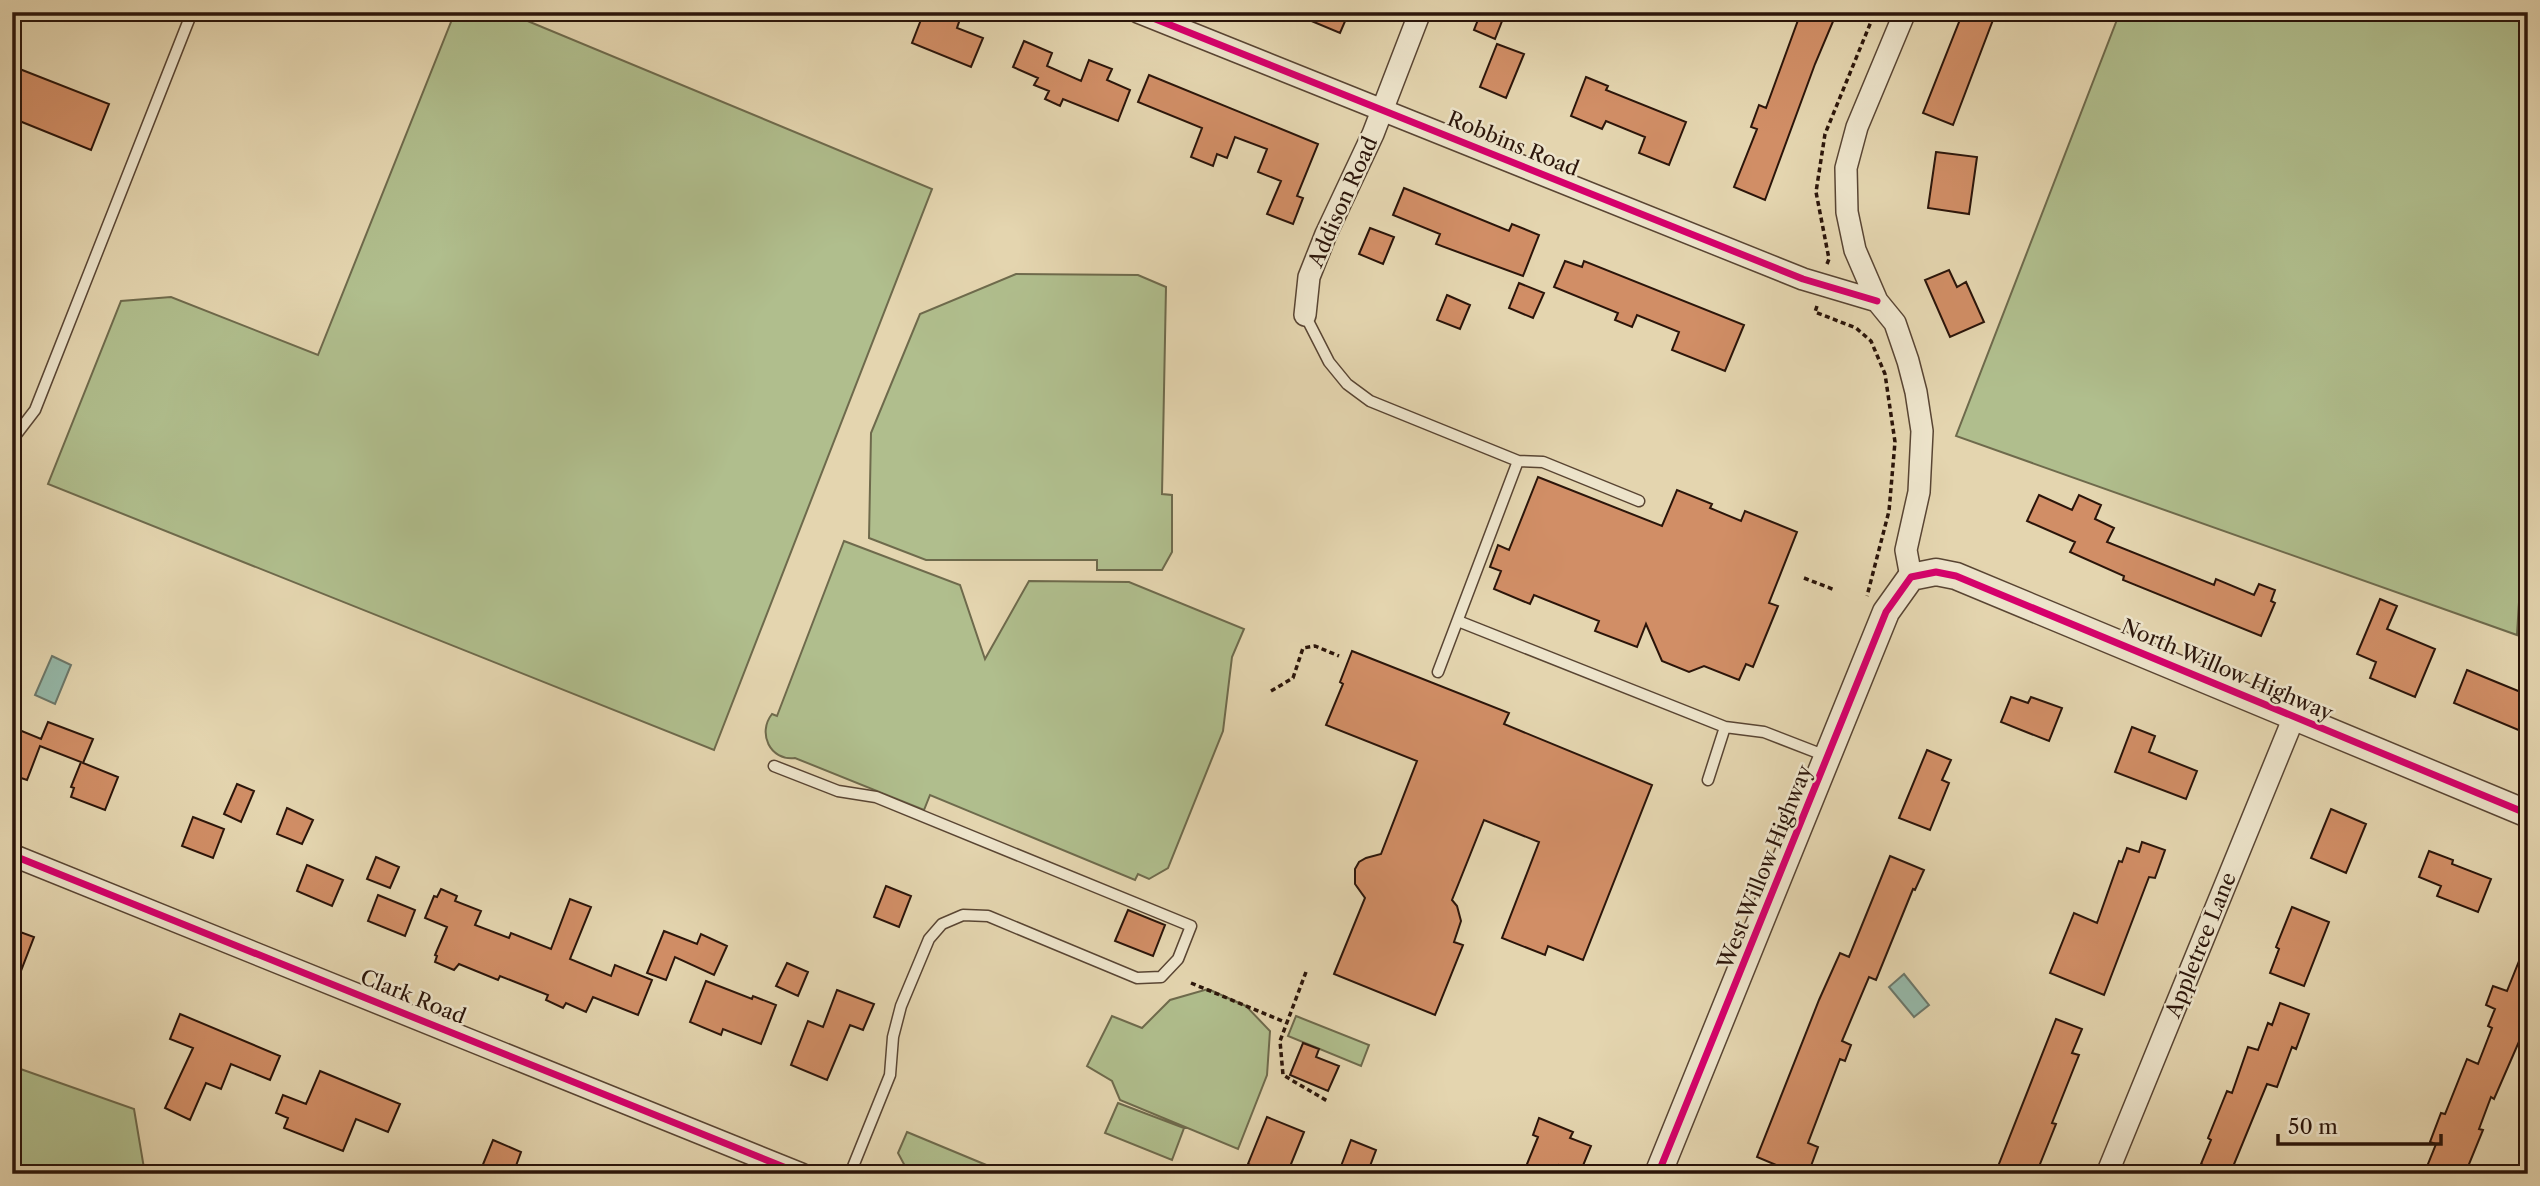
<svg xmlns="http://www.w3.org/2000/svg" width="2540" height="1186" font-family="'Libre Caslon Text',serif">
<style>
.green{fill:#b0be8d;stroke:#6e6a4c;stroke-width:2}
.water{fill:#95b9aa;stroke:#6b776a;stroke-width:2}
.building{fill:#d18e66;stroke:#2b150a;stroke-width:2}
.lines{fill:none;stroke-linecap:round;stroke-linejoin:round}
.service-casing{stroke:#594533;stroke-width:13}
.minor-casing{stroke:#594533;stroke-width:24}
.tertiary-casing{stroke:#594533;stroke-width:29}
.path{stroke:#2b150a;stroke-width:3.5;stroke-dasharray:5 3.5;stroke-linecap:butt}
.service{stroke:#ede4cb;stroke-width:10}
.minor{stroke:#ede4cb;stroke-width:21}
.tertiary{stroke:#ede4cb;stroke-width:26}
.cycleway-casing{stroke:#ede4cb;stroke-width:11}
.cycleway{stroke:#d6006c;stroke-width:7}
.labels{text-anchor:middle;stroke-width:5;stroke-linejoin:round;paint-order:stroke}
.street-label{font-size:21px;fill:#2b150a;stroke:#ede4cb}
</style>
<rect width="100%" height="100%" fill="#e4d5af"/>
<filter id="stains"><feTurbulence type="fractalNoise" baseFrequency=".00286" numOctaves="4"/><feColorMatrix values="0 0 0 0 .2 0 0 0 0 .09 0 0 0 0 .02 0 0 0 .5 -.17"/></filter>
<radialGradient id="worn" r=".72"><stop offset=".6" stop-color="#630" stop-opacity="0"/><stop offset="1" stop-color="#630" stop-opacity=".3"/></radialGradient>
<path class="green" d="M455,12H506L932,189L714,750L48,484L121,301L171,297L318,355Z
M2120,12H2528V454L2517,635L1956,436Z
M1016,274L1138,275L1166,287L1162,494L1172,495V552L1162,570H1097V560H926L869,538L871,433L920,314Z
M844,541L960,585L985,659L1029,581L1129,582L1244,629L1232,657L1223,731L1168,868L1149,879L1138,874L1135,880L930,795L924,810L795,758C770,761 757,733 772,714L777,716Z
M1208,989L1246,1006L1270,1031L1267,1075L1238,1149L1120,1100L1112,1081L1087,1066L1112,1016L1142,1028L1170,1000Z
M1296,1016L1369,1045L1361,1066L1288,1036Z
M12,1066L134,1109L145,1174H12Z
M1118,1103L1184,1128L1172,1160L1105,1133Z
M907,1132L1008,1174H921L906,1168L898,1153Z"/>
<path class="water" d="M52,656L71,665L55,704L35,695Z
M1904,974L1929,1005L1914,1017L1889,987Z"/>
<path class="building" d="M924,12H951L961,16L957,28L983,38L971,67L912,43Z
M1290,12H1349L1340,33Z
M1481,12H1494L1504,16L1495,39L1474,30Z
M1801,12H1837L1815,64L1765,200L1734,187L1757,129L1751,127L1759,105L1766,108Z
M1963,12H1996L1953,125L1923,113Z
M1024,41L1052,53L1047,66L1081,81L1089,60L1112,69L1107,80L1130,90L1118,121L1063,99L1060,106L1045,99L1049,91L1034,85L1038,78L1013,67Z
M1497,44L1524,54L1506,98L1480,87Z
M12,66L109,104L91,150L12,118Z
M1149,75L1318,144L1297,196L1303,198L1293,224L1267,214L1281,181L1258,172L1267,149L1235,137L1227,158L1217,154L1213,166L1191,157L1202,128L1138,102Z
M1586,77L1608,86L1606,90L1686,122L1669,165L1639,153L1645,137L1606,121L1602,129L1571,116Z
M1936,152L1977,157L1969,214L1928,208Z
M1404,188L1509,231L1512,224L1539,235L1523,276L1436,244L1440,234L1393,215Z
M1370,228L1394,237L1383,264L1359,254Z
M1565,261L1582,267L1584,261L1744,325L1725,371L1672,350L1679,332L1637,315L1632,327L1615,320L1618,313L1554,287Z
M1949,270L1957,287L1966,282L1984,322L1950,337L1925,280Z
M1519,283L1544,293L1533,318L1509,308Z
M1447,295L1470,305L1460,329L1437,320Z
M1538,477L1662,526L1677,490L1712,504L1710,508L1741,521L1745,511L1797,532L1769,603L1778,606L1753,667L1746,664L1739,680L1704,666L1689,672L1662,661L1646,624L1637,647L1595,631L1599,621L1534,595L1530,604L1494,589L1501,571L1490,567L1498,545L1509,550Z
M2039,495L2072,510L2079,495L2101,505L2095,519L2114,528L2107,542L2214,585L2216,579L2254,595L2259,584L2275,590L2271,601L2275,603L2261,636L2123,580L2124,576L2070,552L2075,542L2027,521Z
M2380,599L2397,606L2387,629L2435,649L2415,697L2370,678L2376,662L2357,654Z
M1352,651L1509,713L1504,724L1652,785L1583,960L1548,946L1545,955L1502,938L1539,842L1484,820L1452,900L1457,906L1461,921L1454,942L1463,945L1435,1015L1334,974L1365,898L1355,884V869L1359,862L1366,858L1381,854L1417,761L1326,725L1343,684L1340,682Z
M2467,670L2528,695V734L2454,703Z
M2011,697L2028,703L2031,697L2062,708L2049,741L2001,722Z
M48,722L93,739L83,763L118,777L105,810L71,797L74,788L71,787L81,762L40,746L27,780L12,775V741L17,729L41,739Z
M2132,727L2155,736L2149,752L2197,771L2186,799L2115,772Z
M1927,750L1951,760L1942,780L1949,783L1930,830L1899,818Z
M237,784L254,791L241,822L224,814Z
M287,808L313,820L302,844L277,834Z
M2331,809L2366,824L2346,873L2311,858Z
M193,817L224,829L213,858L182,846Z
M2142,842L2165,850L2155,878L2149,877L2104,995L2050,973L2074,913L2097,923L2119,861L2122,862L2127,848L2139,852Z
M2429,851L2453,860L2452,864L2491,879L2478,912L2437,896L2441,886L2419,877Z
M1890,856L1924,870L1915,890L1913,889L1876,980L1869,977L1842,1041L1851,1045L1845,1061L1840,1059L1808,1143L1818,1147L1808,1174H1779L1781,1167L1757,1157L1819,1000L1840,953L1849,957Z
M376,857L399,867L390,888L367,879Z
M307,865L343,880L332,906L297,891Z
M886,886L911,896L899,927L874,917Z
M441,889L457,896L455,901L481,911L475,925L509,938L511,933L551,949L570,899L591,907L570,959L611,976L615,965L652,980L638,1015L593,997L586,1012L566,1003L563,1008L546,1000L548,995L500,976L498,980L459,964L454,970L435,962L437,956L435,955L447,927L425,918L434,896L437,897Z
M378,895L415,910L405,936L368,921Z
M2292,907L2329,922L2304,986L2270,973L2279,949L2276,947Z
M1128,910L1165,925L1153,956L1115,941Z
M12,929L34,937L14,989H12Z
M664,931L697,944L701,934L727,946L714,975L675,957L666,980L647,973Z
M2527,941L2528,1021L2494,1099L2491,1097L2479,1129L2483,1130L2465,1174H2424L2436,1144L2430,1142L2441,1113L2445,1114L2467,1059L2478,1064L2492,1028L2488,1026L2495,1009L2486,1005L2493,986L2507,991Z
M787,963L808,972L798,996L776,986Z
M706,981L752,999L753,996L776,1005L761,1044L723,1029L721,1035L690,1022Z
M837,990L874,1004L863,1030L850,1025L827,1080L791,1065L808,1021L823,1027Z
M2280,1003L2309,1014L2296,1049L2292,1047L2277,1087L2267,1084L2230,1174H2223L2201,1164L2211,1140L2208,1138L2227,1091L2232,1093L2248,1047L2258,1050L2268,1023L2272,1025Z
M180,1014L280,1056L270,1080L231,1064L221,1089L206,1083L190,1120L165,1108L193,1048L170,1039Z
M2056,1019L2082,1029L2072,1053L2079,1055L2052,1123L2056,1124L2036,1174H1995Z
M1303,1043L1319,1049L1316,1057L1339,1066L1328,1091L1290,1075Z
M320,1071L400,1104L388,1132L356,1119L343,1151L284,1128L288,1118L276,1113L283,1095L306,1104Z
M1267,1117L1304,1132L1287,1174H1272L1248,1164Z
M1539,1118L1573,1132L1570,1138L1591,1146L1580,1173L1559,1165L1555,1174H1523L1538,1137L1533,1135Z
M493,1140L521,1152L513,1174H479Z
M1351,1140L1376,1150L1367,1174H1338Z"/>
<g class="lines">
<defs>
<path id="service" d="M1305,315L1329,362L1347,384L1370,401L1518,461L1438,672
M12,440L35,410L192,12
M1518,461L1543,462L1639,501
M1458,621L1725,727L1764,732L1826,756
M774,766L838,791L876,797L1191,926L1178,959L1161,977L1137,978L988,916L963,915L942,924L929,939L901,1006L893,1037L890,1075L850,1174
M1708,780L1725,727"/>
<path id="minor" d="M1138,12L1803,279L1877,301
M1905,12L1857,127L1846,168L1847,212L1855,250L1877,301L1895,323L1908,361L1916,392L1922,431L1919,492L1906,550L1911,577
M1305,315L1309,277L1326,234L1373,134L1420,12
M12,855L801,1174
M2107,1174L2294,717"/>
<path id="tertiary" d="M1658,1174L1886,612L1911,577L1936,572L1956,576L2528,814"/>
</defs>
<use href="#service" class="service-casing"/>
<use href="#minor" class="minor-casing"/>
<use href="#tertiary" class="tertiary-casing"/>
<path class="path" d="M1827,264L1829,259L1816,192L1825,134L1875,12
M1817,306L1815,312L1856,328L1871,341L1885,374L1895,442L1889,511L1867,596
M1804,578L1835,590
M1271,691L1293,678L1303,648L1315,646L1339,656
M1306,972L1280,1041L1283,1075L1329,1102
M1191,983L1287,1023"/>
<use href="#service" class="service"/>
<use href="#minor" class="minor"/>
<use href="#tertiary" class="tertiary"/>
<defs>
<path id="cycleway" d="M1138,12L1803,279L1877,301
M12,855L801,1174
M1658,1174L1886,612L1911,577L1936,572L1956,576L2528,814"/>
</defs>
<use href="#cycleway" class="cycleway-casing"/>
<use href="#cycleway" class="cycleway"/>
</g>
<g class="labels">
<g class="street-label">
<text transform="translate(1513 144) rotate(22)" y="7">Robbins Road</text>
<text transform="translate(1343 202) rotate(-66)" y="7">Addison Road</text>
<text transform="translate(2227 670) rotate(23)" y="7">North Willow Highway</text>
<text transform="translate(1765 867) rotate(-68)" y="7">West Willow Highway</text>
<text transform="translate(2201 945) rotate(-68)" y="7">Appletree Lane</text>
<text transform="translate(413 997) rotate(22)" y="7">Clark Road</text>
</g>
</g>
<rect width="2540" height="1186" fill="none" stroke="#e4d5af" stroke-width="42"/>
<rect x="14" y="14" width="2512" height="1158" fill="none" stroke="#2b150a" stroke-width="3.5"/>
<rect x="21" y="21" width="2498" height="1144" fill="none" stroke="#2b150a" stroke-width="2"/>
<path d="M2278 1134v10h163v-10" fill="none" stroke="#2b150a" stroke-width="3.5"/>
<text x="2288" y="1134" font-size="21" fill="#2b150a" stroke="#ede4cb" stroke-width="5" paint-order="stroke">50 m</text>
<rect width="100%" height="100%" filter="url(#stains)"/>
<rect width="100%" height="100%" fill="url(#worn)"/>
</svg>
